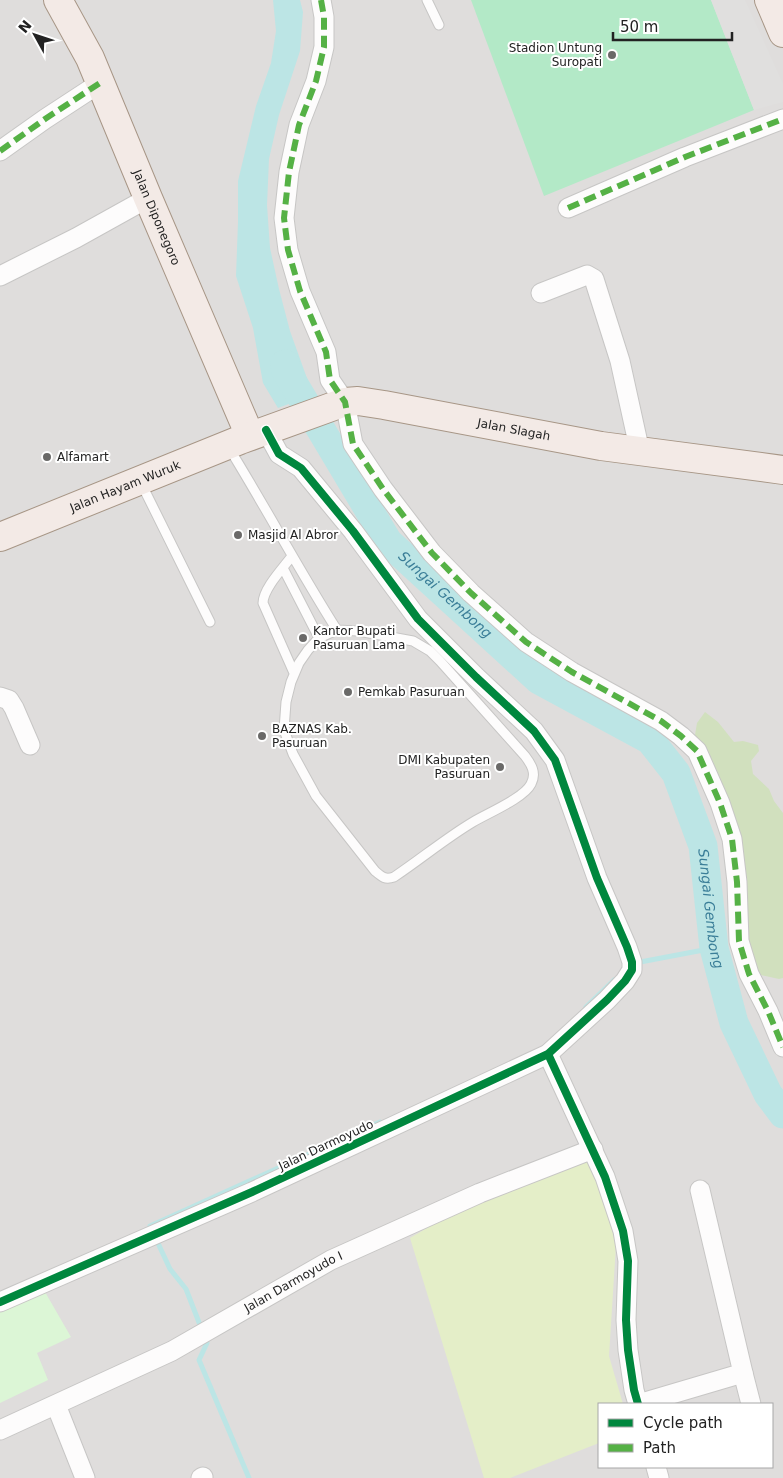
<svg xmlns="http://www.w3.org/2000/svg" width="783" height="1478" font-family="'DejaVu Sans',sans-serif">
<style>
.residential{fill:#dfdddc;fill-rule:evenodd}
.grass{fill:#e4eec8}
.forest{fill:#d1e0be}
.park{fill:#dcf6d6}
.pitch{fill:#b3e9c7}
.parking{fill:#e0dfde}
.water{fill:#bce5e5}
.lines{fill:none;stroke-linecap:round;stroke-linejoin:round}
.stream{stroke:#bce5e5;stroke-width:5}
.river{stroke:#bce5e5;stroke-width:29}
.lane-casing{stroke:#c7c6c5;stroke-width:11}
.street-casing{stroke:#c7c6c5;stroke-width:21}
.primary-casing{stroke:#a79686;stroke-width:30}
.lane{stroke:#fdfcfc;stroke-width:9}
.street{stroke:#fdfcfc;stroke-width:19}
.primary{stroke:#f3eae6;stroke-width:28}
.quiet{stroke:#55b145;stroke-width:6;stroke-dasharray:12 6;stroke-linecap:butt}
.cycleway-casing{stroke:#fff;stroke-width:11}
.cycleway{stroke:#00873e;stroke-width:8}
.poi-dot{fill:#6a6968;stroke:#fff;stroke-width:2}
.labels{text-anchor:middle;stroke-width:4;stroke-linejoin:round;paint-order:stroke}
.poi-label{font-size:12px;fill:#222;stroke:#fff;text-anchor:start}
.street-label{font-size:12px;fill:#222;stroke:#fff}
.water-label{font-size:14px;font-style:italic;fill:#3b7e98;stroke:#fff}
</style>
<rect width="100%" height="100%" fill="#f0edeb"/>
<path class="residential" d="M0,0H783V1478H0ZM599,1404H772V1467H599Z"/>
<path class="grass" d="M587,1155L599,1176L616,1245L609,1356L623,1404H599V1443L510,1478H484L410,1238L480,1197Z"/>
<path class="forest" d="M705,712L718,722L734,742L743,741L758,745L759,751L751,761L753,774L769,789L774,801L783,813V978L779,979L761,975L749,954L704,747L695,735L697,723Z"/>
<path class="park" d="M41,1285L71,1337L37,1353L48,1380L0,1403V1302Z"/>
<path class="pitch" d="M471,0H711L754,110L544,196Z"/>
<path class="parking" d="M711,0H745L783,84V102L754,110Z"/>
<path class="water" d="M273,0H300L303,12L300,51L279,115L269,159L267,205L270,248L279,289L290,331L313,395L278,408L263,383L253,328L236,276L238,222V181L256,106L271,63L276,31Z"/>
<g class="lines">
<path class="stream" d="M635,963L714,948
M586,1007L614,980
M249,1478L199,1360L207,1343L186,1289L170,1269L150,1226L380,1122"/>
<path class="river" id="s1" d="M285,364L286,371L388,542L539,680L650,740L676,773L703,846L714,948L734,1023L768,1094L783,1114"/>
<defs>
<path id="lane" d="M427,0L439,25
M229,448C266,508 299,570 337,630
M141,483L210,622
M292,556C283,568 263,589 263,603L294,673
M283,568L319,638
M337,630L358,631L413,641L430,651L440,661L525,756C531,764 537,773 531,784C524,798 488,813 473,822C446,838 421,859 394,877C385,880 382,877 375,871L316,796L293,754L284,730L286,702L291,682L299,663L308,650L319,638Z"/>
<g id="street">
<path d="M321,0L324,17V47L316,81L299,125L289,172L284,218L288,250L300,291L326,352L330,380L345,402L353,444L383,489L432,553L471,593L526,642L572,672L661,721L681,736L697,751L720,803L732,839L737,882L739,941L749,974L768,1011L783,1047"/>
<path d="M0,151L45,119L100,83"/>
<path d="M568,208L685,157L783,119"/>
<path d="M0,276L76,238L148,198"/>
<path d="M541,293L587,275L594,279L620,361L640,452"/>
<path d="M0,697L9,700L14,708L30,745"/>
<path d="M548,1054L605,1177L623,1231L628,1261L626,1320L628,1350L634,1390L638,1404"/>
<path d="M0,1302L252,1192L548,1054L607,1000L625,981L632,970V962L627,947L597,878L555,760L534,731L476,677L418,619L353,531L301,468L279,454L266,430"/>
<path d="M743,1373L751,1404"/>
<path d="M638,1404L743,1373L700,1190"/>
<path d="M56,1405L85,1478"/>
<path id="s2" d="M0,1430L172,1351L331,1260L480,1193L593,1149"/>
<path d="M656,1467L659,1478"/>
<path d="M201,1478L203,1477"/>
</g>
<g id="primary">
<path id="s3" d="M58,0L90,58L148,198L250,436"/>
<path d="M769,0L783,33"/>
<path id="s4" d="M0,537L240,440L345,402L358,401L384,405L601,446L783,470"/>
</g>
</defs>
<use href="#lane" class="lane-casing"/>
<use href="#street" class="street-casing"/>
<use href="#primary" class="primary-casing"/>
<use href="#lane" class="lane"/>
<use href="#street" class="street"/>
<use href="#primary" class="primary"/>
<path class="quiet" d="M321,0L324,17V47L316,81L299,125L289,172L284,218L288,250L300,291L326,352L330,380L345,402L353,444L383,489L432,553L471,593L526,642L572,672L661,721L681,736L697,751L720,803L732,839L737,882L739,941L749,974L768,1011L783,1047
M0,151L45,119L100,83
M568,208L685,157L783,119"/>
<defs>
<path id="cycleway" d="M548,1054L605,1177L623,1231L628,1261L626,1320L628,1350L634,1390L638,1404
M0,1302L252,1192L548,1054L607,1000L625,981L632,970V962L627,947L597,878L555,760L534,731L476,677L418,619L353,531L301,468L279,454L266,430"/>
</defs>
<use href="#cycleway" class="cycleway-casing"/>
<use href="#cycleway" class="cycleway"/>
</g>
<g class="poi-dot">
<circle cx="612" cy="55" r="5"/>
<circle cx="47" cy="457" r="5"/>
<circle cx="238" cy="535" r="5"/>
<circle cx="303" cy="638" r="5"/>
<circle cx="348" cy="692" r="5"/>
<circle cx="262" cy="736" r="5"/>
<circle cx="500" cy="767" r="5"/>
</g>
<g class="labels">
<g class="poi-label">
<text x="602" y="52" text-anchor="end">Stadion Untung<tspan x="602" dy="14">Suropati</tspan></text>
<text x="57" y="461">Alfamart</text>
<text x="248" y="539">Masjid Al Abror</text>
<text x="313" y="635">Kantor Bupati<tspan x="313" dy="14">Pasuruan Lama</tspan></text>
<text x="358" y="696">Pemkab Pasuruan</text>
<text x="272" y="733">BAZNAS Kab.<tspan x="272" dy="14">Pasuruan</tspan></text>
<text x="490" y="764" text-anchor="end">DMI Kabupaten<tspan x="490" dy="14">Pasuruan</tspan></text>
</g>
<g class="street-label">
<text dy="4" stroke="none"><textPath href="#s3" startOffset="239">Jalan Diponegoro</textPath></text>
<text dy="4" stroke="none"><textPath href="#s4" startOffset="542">Jalan Slagah</textPath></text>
<text dy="4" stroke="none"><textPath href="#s4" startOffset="135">Jalan Hayam Wuruk</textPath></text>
<text transform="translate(326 1145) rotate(-25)" y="4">Jalan Darmoyudo</text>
<text dy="4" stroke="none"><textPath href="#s2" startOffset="329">Jalan Darmoyudo I</textPath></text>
</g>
<g class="water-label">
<text dy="5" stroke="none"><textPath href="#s1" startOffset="284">Sungai Gembong</textPath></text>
<text dy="5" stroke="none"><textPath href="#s1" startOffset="720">Sungai Gembong</textPath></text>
</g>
</g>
<rect x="598" y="1403" width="175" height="65" fill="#ffffff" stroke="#a7a7a7"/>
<rect x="608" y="1419" width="25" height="8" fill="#00873e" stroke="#a7a7a7"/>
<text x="643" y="1428" font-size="15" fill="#222222">Cycle path</text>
<rect x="608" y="1444" width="25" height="8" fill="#55b145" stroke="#a7a7a7"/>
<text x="643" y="1453" font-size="15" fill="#222222">Path</text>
<g transform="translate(35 35) rotate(310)" stroke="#ffffff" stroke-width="4" paint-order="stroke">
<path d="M0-4L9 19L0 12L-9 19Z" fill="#222222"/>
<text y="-8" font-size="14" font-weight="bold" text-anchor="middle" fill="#222222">N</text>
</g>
<path d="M613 32v8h119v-8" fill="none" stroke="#222222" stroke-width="2.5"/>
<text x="620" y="32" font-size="15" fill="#222222" stroke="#ffffff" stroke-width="4" paint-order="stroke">50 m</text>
</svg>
